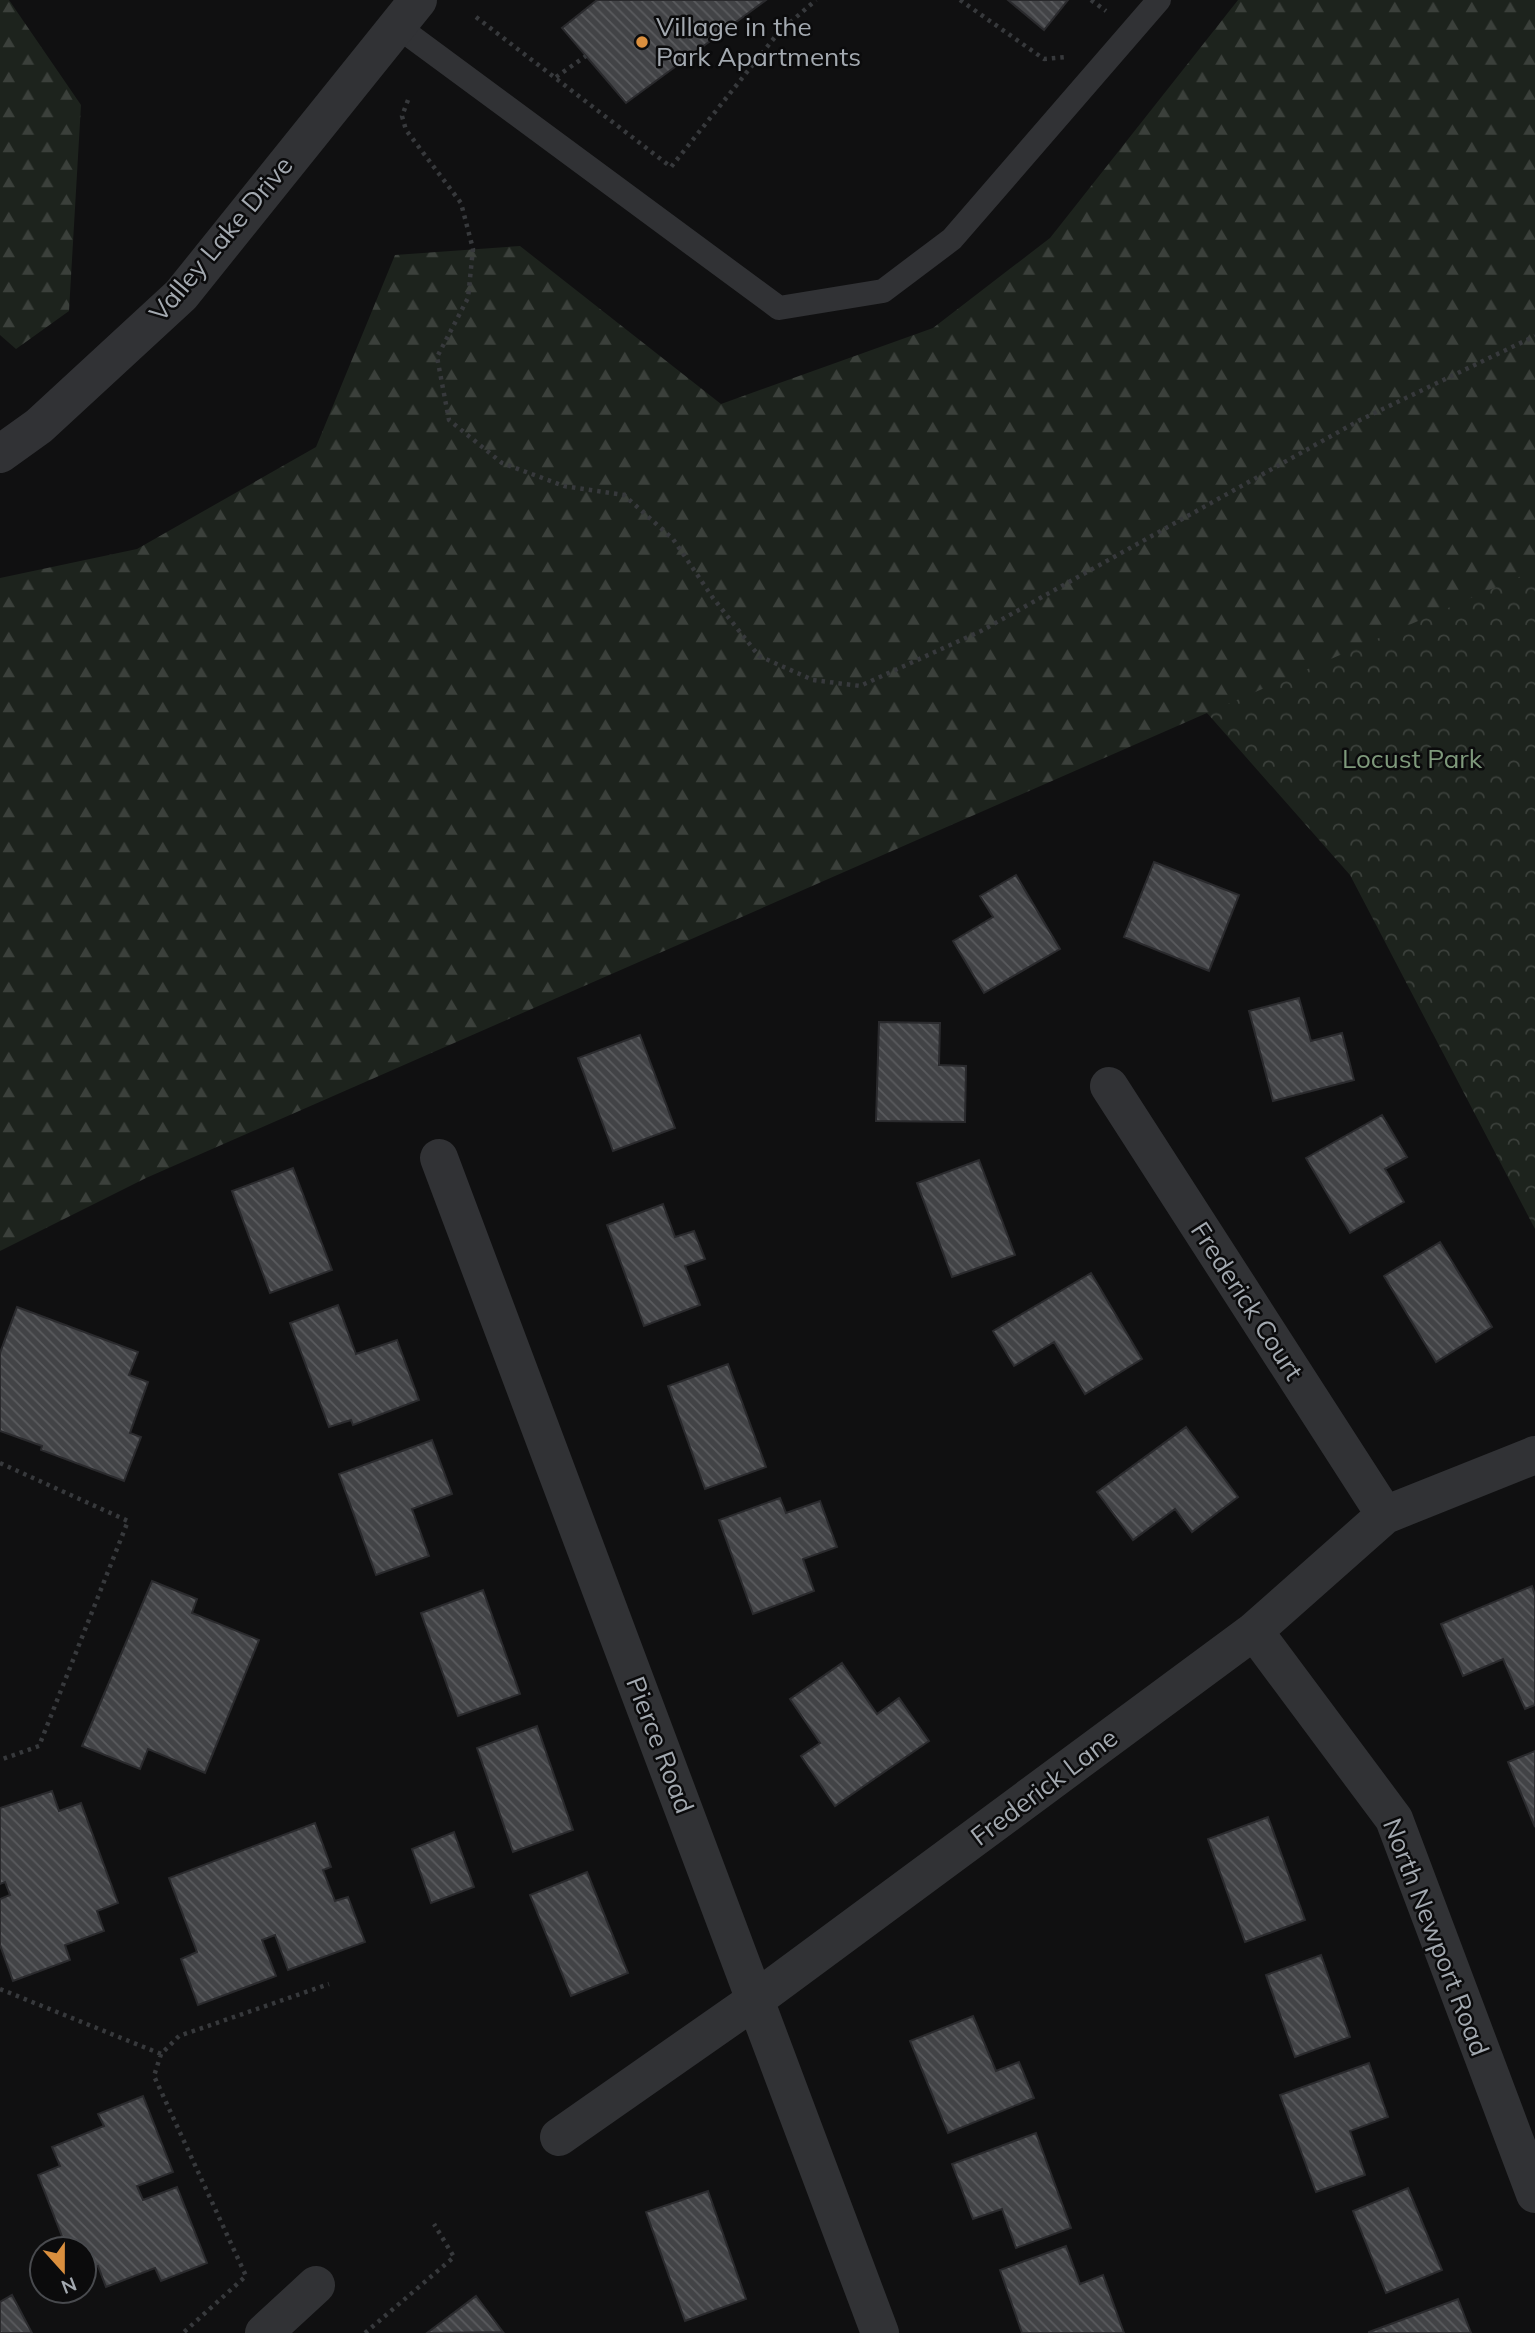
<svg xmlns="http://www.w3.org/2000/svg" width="1535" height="2333" font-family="Mulish,sans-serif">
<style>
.forest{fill:url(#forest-firs)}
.park{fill:url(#park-crowns)}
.building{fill:url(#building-back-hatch);stroke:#2a2a2d;stroke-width:2}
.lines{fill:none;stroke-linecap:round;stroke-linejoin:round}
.path{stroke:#37393c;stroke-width:4.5;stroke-dasharray:3.5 5;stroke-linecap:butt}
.service{stroke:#313235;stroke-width:24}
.minor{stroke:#313235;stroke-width:38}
.poi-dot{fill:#da8f3e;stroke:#0b0b0c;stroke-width:2.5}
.labels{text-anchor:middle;stroke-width:5;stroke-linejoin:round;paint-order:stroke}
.poi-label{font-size:26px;fill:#a3a9b0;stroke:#0b0b0c;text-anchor:start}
.street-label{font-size:26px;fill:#a3a9b0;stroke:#0b0b0c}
.park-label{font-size:26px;fill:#7e997b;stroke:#0b0b0c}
</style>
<defs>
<pattern id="forest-firs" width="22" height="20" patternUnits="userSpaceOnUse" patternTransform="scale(1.75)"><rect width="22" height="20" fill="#1d231d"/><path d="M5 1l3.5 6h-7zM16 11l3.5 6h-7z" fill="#3b403b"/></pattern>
<pattern id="park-crowns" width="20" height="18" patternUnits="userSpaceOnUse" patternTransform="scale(1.75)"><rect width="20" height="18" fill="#1d231d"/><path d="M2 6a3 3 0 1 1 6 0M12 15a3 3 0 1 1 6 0" fill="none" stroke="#3b403b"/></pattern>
<pattern id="building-back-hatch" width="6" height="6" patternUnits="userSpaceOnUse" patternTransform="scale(1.75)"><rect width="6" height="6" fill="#424346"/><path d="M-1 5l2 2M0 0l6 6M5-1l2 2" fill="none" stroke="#5a5b5e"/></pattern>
</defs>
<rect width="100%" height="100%" fill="#101011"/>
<path class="forest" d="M0,0H9L81,105L69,311L16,349L0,335Z
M1238,0H1535V648L1283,751L1207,713L146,1178L0,1251V578L137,549L316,447L395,255L520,246L721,404L933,328L1050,238Z"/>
<path class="park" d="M1535,570V1229L1350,875L1207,713Z"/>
<path class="building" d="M597,0H766L626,103L562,28Z
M1008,0H1068L1044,30Z
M1154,862L1239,895L1209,971L1124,937Z
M1016,875L1060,949L984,993L953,941L993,917L980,896Z
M1299,998L1311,1041L1342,1033L1354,1080L1273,1101L1249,1011Z
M879,1022L940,1023L939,1065L966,1066L965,1122L876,1121Z
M640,1035L675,1128L613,1151L578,1058Z
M1382,1115L1407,1157L1385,1169L1404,1202L1350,1233L1306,1158Z
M979,1160L1015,1255L952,1277L917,1183Z
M293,1168L332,1270L270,1293L232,1191Z
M663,1204L675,1237L694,1231L705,1259L685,1266L700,1305L644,1326L607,1225Z
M1440,1242L1492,1327L1436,1362L1384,1276Z
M1091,1273L1142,1359L1085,1394L1054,1342L1014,1366L993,1331Z
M338,1305L356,1354L397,1340L419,1400L353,1425L351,1420L329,1427L290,1323Z
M17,1307L138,1352L129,1375L148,1382L130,1433L141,1437L124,1481L41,1450L42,1446L0,1431V1353Z
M728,1364L766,1467L705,1489L668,1386Z
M1186,1427L1238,1497L1192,1532L1175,1509L1133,1540L1097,1492Z
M432,1440L452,1494L412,1509L429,1556L376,1575L339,1474Z
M780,1498L786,1513L820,1501L837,1547L803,1559L814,1591L753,1614L719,1520Z
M152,1581L197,1599L192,1613L259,1640L205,1773L148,1749L140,1769L82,1746Z
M1532,1586L1535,1595V1705L1525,1709L1503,1659L1463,1676L1441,1624Z
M483,1590L520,1694L458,1716L421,1613Z
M842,1663L877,1714L899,1698L929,1741L835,1806L801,1756L820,1743L790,1699Z
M537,1726L573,1830L513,1852L477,1748Z
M1535,1751V1827L1508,1762Z
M52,1791L59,1811L81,1803L118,1903L97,1911L104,1931L65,1945L70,1960L13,1981L0,1945V1899L10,1895L5,1882L0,1884V1808Z
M1268,1817L1305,1920L1245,1942L1208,1839Z
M315,1823L331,1867L323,1870L335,1901L348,1897L365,1942L288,1970L275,1935L262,1940L276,1976L198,2005L181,1959L197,1952L169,1878Z
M454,1832L474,1887L431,1903L412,1849Z
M587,1872L628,1973L571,1996L530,1895Z
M1321,1955L1350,2037L1295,2057L1266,1975Z
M973,2016L996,2071L1019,2062L1034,2098L948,2133L910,2041Z
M1369,2063L1388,2117L1350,2131L1365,2175L1316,2192L1280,2095Z
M143,2096L173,2172L137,2186L143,2200L177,2187L207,2263L161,2281L155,2268L106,2287L98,2266L84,2271V2249H67L38,2175L60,2166L52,2147L104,2126L98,2114Z
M1036,2133L1071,2228L1016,2248L1002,2209L973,2219L952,2164Z
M1408,2188L1442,2270L1386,2293L1353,2211Z
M708,2191L746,2299L685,2321L646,2212Z
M1066,2246L1080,2284L1103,2275L1124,2333H1022L1000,2270Z
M12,2295L32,2333H0V2302Z
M476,2296L503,2332L427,2333Z
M1458,2299L1471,2333H1369V2332Z"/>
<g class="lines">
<path class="path" d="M960,0L1044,59L1066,57
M1091,0L1106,11
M476,17L671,167L779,32L816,0
M556,77L586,56
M408,100L402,116L406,130L461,203L473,249L468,298L437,357L449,420L502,463L564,486L624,495L673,539L713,598L759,656L813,680L860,686L981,631L1360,420L1535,336
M0,1463L128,1521L39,1746L0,1760
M0,1989L161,2054L179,2036L329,1984
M161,2054L154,2076L246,2276L183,2333
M365,2333L454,2257L434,2224"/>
<path class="service" d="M397,26L779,308L883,291L952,239L1159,0"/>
<path class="minor" d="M0,454L39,426L181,295L418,0
M1109,1086L1385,1515
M439,1158L880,2333
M1254,1631L1394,1819L1535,2194
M559,2137L755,2000L1254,1631L1385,1515L1535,1455
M264,2333L316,2285"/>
</g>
<circle class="poi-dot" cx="642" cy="42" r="7"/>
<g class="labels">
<g class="poi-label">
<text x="656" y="36">Village in the<tspan x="656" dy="30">Park Apartments</tspan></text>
</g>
<g class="street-label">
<text transform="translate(221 239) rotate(-50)" y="9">Valley Lake Drive</text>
<text transform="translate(1247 1301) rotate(57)" y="9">Frederick Court</text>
<text transform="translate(660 1745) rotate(69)" y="9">Pierce Road</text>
<text transform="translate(1044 1787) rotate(-37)" y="9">Frederick Lane</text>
<text transform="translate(1436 1937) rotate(69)" y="9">North Newport Road</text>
</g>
<g class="park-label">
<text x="1412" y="768">Locust Park</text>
</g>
</g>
<g transform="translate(63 2270) rotate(159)"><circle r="33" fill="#0b0b0c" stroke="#484a4e" stroke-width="2"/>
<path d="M0-5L12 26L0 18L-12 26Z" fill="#da8f3e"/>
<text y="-10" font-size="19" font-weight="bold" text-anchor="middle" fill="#a3a9b0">N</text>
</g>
</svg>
